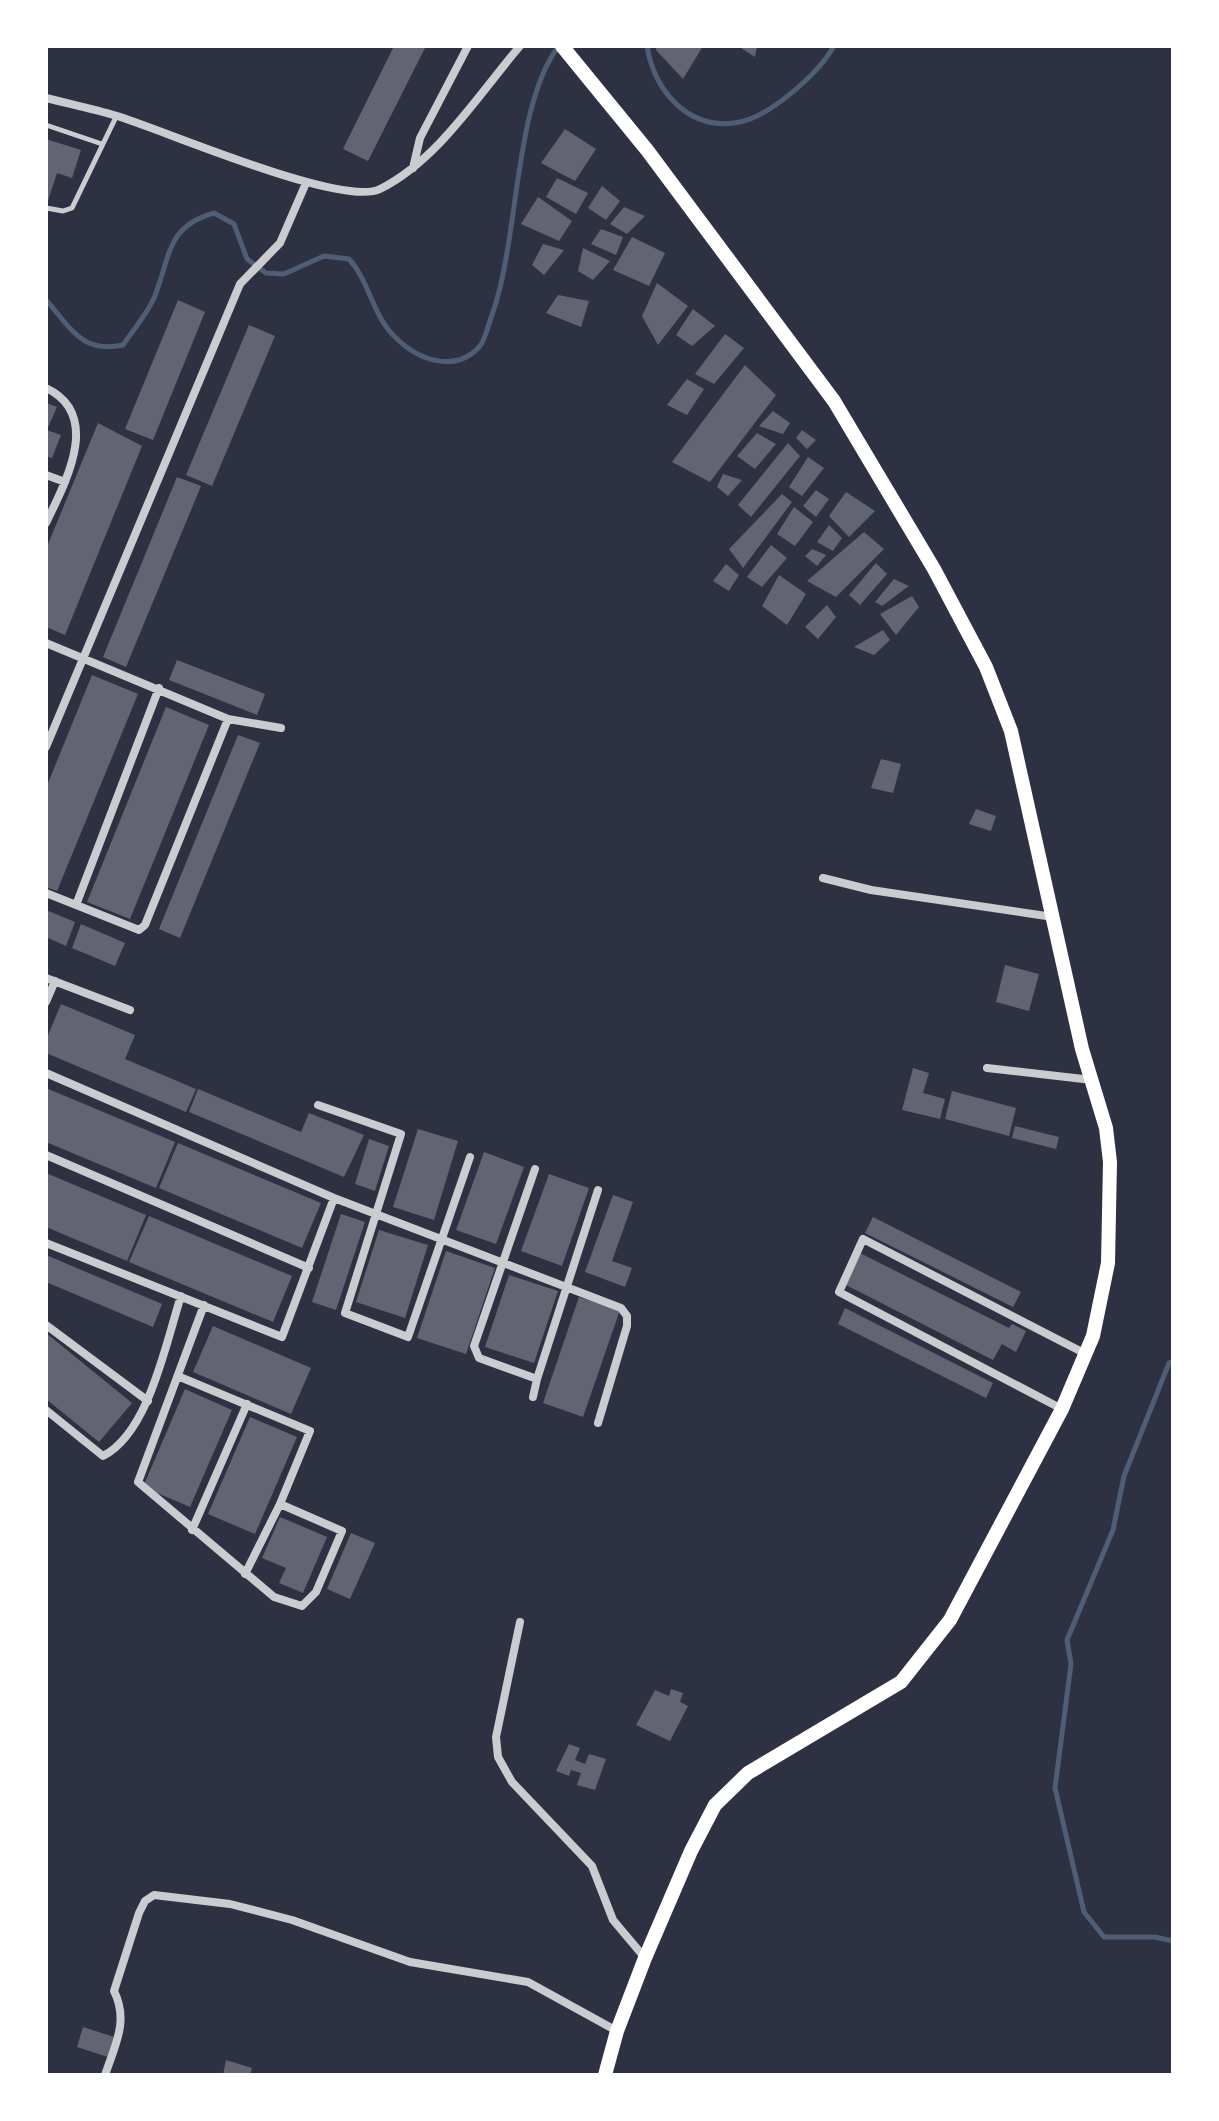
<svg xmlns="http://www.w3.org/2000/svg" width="1219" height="2121" font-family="'Libre Baskerville',serif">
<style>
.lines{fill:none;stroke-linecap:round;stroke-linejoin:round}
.stream{stroke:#4f5d75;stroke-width:5}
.building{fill:#626471}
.service{stroke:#caccd0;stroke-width:5}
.minor{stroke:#caccd0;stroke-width:8}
.secondary{stroke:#fff;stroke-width:14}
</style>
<rect width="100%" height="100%" fill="#2d3142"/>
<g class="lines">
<path class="stream" d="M647,46C654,89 686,129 734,123C767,120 818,74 834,46
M46,300C71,328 82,354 123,345C133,330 147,314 154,298C171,257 165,227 214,213L234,224L247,259L266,273L284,274L324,256L349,259C370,282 372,315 395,337C418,360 455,374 480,346C486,338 489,322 493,312C519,237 514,106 558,47
M1173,1362L1169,1363L1124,1476L1113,1530L1067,1640L1071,1664L1055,1788L1084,1912L1104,1937H1155L1173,1941"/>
</g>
<path class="building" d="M394,46H426L368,161L343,149Z
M657,46H703L683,79L656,50Z
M738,46H757L755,57Z
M565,129L596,149L575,181L541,163Z
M46,139L81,150L72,178L57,173L47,204Z
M557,178L588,193L576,214L546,197Z
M602,186L620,201L606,220L588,208Z
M538,197L572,221L559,241L521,224Z
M624,207L645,216L627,234L610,224Z
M601,229L623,237L616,255L591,244Z
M632,237L665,253L649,286L613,270Z
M543,244L564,250L544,275L532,265Z
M583,248L610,261L593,280L578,271Z
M657,283L688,306L658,345L642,316Z
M558,295L589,301L581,327L546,313Z
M178,300L205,312L153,440L125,429Z
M693,309L715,326L692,346L676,335Z
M249,325L275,336L212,486L186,475Z
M725,334L744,348L714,384L695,374Z
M745,365L776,395L710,482L672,462Z
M687,379L704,389L687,415L667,405Z
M46,403L57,407L47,430L61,435L52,458L46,456Z
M773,411L790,423L783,434L759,426Z
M98,423L142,446L65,635L46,627V549Z
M802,430L816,440L807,449L796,438Z
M757,433L776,444L755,469L737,456Z
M788,443L800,456L751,517L738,505Z
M808,457L824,468L802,496L789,487Z
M723,474L742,480L728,496L717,487Z
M177,477L201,486L126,667L103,657Z
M816,490L829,499L816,517L803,506Z
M846,492L875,511L849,537L829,516Z
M782,494L792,502L743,568L729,549Z
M794,507L813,522L795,546L777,534Z
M829,525L842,538L833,551L817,542Z
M864,532L884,549L836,597L807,581Z
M771,545L787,558L762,587L747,577Z
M812,549L826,555L817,566L805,556Z
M876,563L887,574L860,605L849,595Z
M726,564L739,575L729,591L713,581Z
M779,575L806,594L787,625L762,606Z
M894,579L909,586L882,606L875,602Z
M912,596L919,607L896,635L880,614Z
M827,605L836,617L818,639L805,627Z
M883,630L890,640L874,655L854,647Z
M177,660L265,694L257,715L169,680Z
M92,675L138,694L57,891L46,887V788Z
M166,707L209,725L130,919L87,902Z
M238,735L260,743L180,938L159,929Z
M881,759L901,764L893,793L871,788Z
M976,809L996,816L991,831L969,824Z
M46,910L75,922L66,946L46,937Z
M81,924L125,943L115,966L72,948Z
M1005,965L1039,974L1029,1011L996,1002Z
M61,1004L135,1035L125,1059L196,1089L186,1112L46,1053V1040Z
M913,1068L929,1073L923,1093L945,1099L940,1119L902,1110Z
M46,1088L175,1142L156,1188L46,1142Z
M198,1089L301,1132L309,1113L364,1135L344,1177L189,1112Z
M952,1091L1016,1108L1009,1136L945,1119Z
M1015,1126L1059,1137L1056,1149L1012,1138Z
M418,1129L458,1141L434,1220L393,1207Z
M369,1139L389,1146L375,1191L355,1184Z
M178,1143L321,1203L302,1248L159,1188Z
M484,1152L524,1167L496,1244L456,1230Z
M46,1173L146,1215L127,1261L46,1227Z
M549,1174L589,1188L562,1266L521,1251Z
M613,1195L633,1202L612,1261L632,1268L625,1287L585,1272Z
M341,1214L365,1222L336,1310L312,1302Z
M149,1216L292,1276L273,1322L129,1262Z
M873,1217L1021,1292L1013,1307L865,1233Z
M379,1230L428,1245L405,1318L356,1302Z
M446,1251L495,1268L466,1354L417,1338Z
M860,1253L1009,1328L1012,1324L1026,1331L1016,1352L1002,1344L993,1360L844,1284Z
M46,1255L162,1304L153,1327L46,1282Z
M509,1275L558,1291L534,1363L485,1347Z
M579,1297L620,1310L583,1417L543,1403Z
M845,1308L993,1383L986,1398L838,1324Z
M213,1326L311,1368L291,1414L193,1372Z
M46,1333L132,1403L99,1442L46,1399Z
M185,1389L232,1410L190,1507L143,1487Z
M250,1417L297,1437L255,1534L208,1514Z
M280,1517L327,1537L303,1593L279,1583L286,1568L262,1558Z
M351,1533L375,1543L350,1599L327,1589Z
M671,1689L683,1693L680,1702L688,1706L670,1741L636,1725L655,1690L669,1696Z
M569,1744L580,1748L575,1760L585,1764L589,1754L606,1759L595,1790L577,1785L581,1773L571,1770L569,1776L556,1771Z
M83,2027L114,2037L108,2057L77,2047Z
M226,2060L252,2068L250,2075H223Z"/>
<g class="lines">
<path class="service" d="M46,125L102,144
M46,208L63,211L72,208L116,117"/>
<path class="minor" d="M46,98C70,104 94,109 117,116C164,130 342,208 380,189C438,160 478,95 520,46
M413,168L420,138L468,46
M46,388C103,415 65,483 46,523
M46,475L65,482
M46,643L228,719L281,728
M46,747L240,284L280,243L306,183
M823,878L871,890L1053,917
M46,893L139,930L145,925L228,719
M76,905L159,688
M46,978L130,1010
M46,1002L55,981
M987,1068L1092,1080
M46,1073L334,1198L621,1308L627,1316V1326L598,1423
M318,1105L401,1134L345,1313L408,1337L470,1157
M46,1155L309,1268
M46,1243L282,1337L334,1198
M46,1325L148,1401
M180,1377L310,1431L280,1504L342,1531L316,1592L302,1606L274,1597L138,1482L204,1305
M537,1379L598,1190
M533,1397L537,1379L479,1358L474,1346L535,1169
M1062,1409L839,1292L863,1239L1086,1354
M46,1410L103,1456C149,1433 166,1342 181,1296
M192,1530L247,1404
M245,1574L280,1504
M520,1622L496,1737L498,1757L512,1782L592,1866L613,1920L645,1958
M105,2075C115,2045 129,2021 114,1991L139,1913L145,1901L154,1895L230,1904L292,1920L410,1962L528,1982L617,2031"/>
<path class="secondary" d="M562,46L647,150L834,401L934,569L986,667L1011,731L1082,1049L1106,1128L1110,1162L1108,1263L1093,1336L1062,1409L950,1620L901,1682L748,1773L715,1805L691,1851L645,1958L617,2031L605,2075"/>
</g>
<rect width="1219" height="2121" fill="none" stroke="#ffffff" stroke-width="96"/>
</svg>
